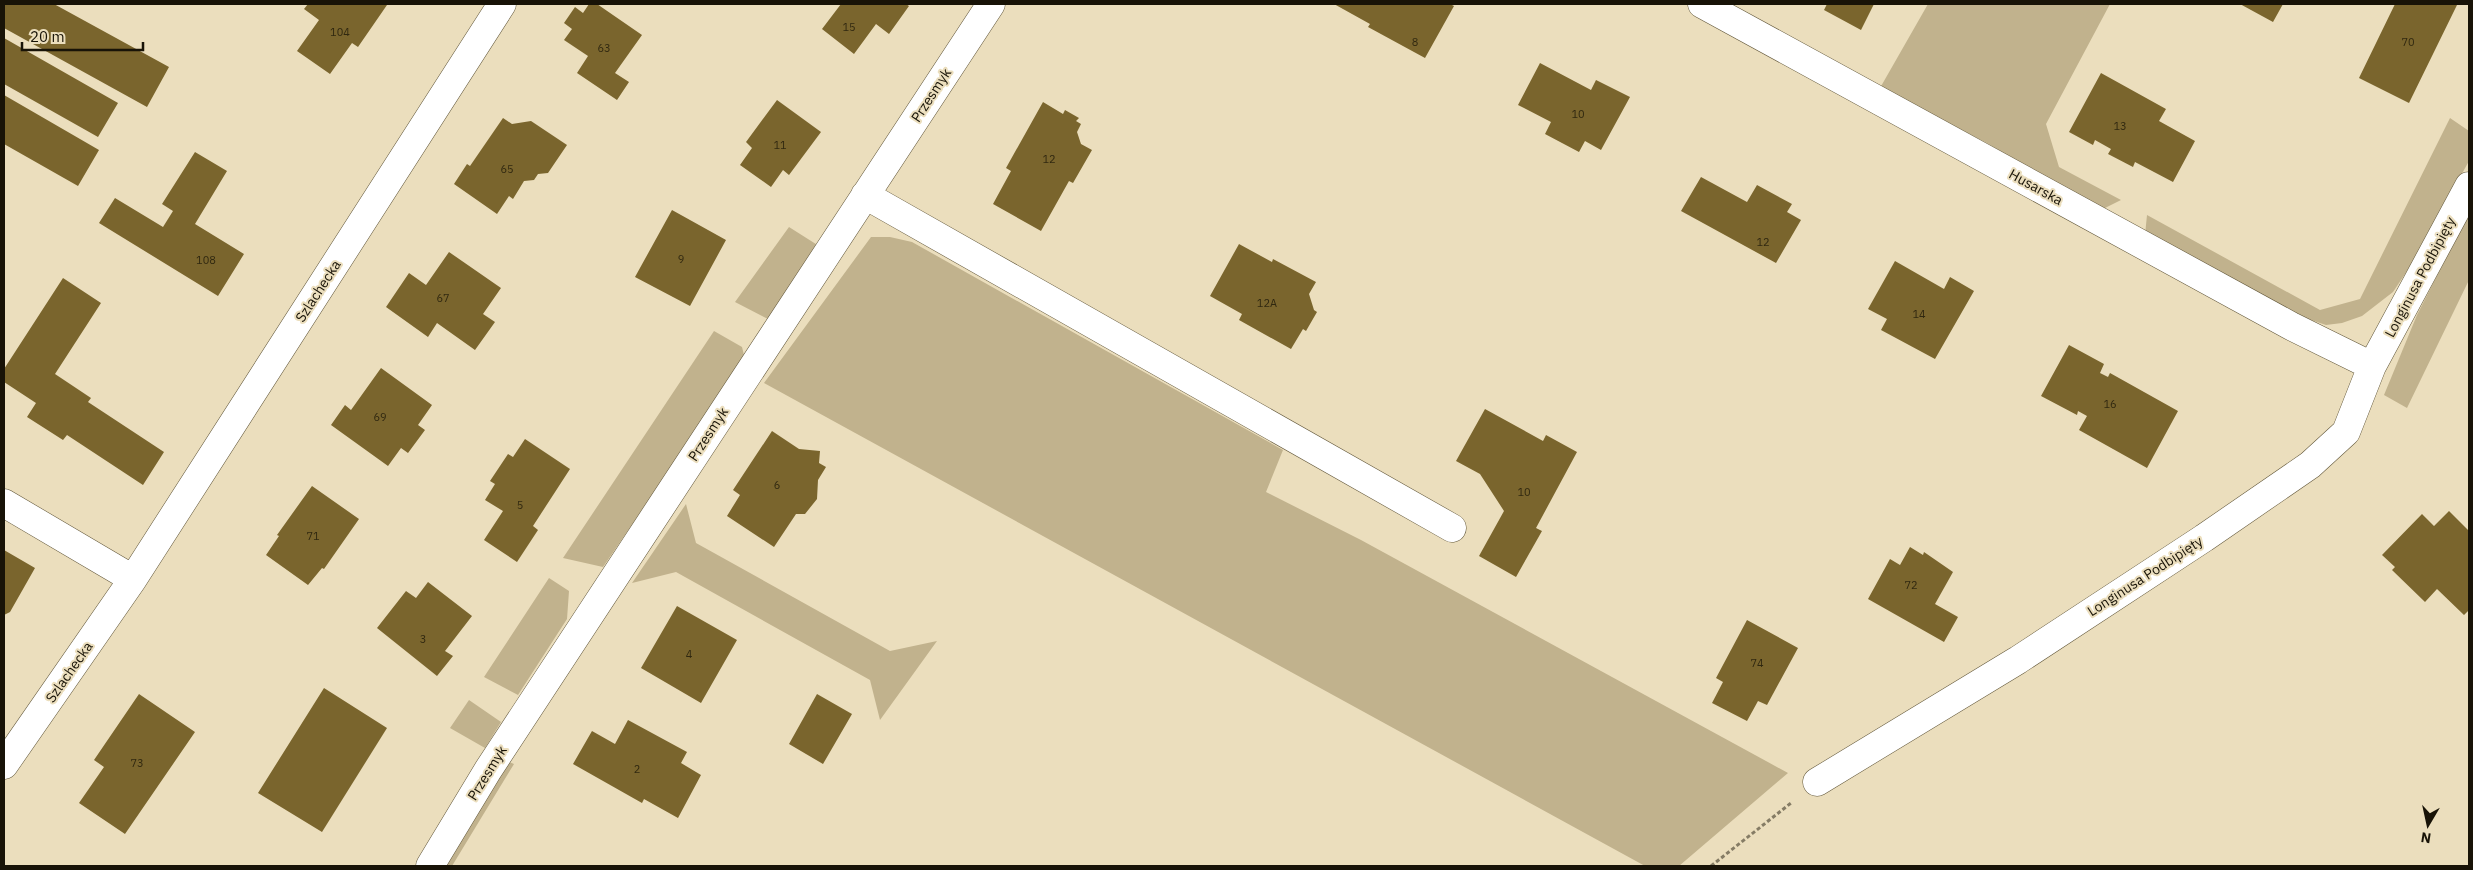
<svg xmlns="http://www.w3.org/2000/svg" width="2473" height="870" font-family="'IBM Plex Sans',sans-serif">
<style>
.green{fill:#c1b28d}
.building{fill:#7a652d}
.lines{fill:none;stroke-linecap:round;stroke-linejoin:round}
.minor-casing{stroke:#615639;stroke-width:29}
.path{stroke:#857c65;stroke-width:3;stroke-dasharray:4 2.5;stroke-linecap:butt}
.minor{stroke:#fff;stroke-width:28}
.labels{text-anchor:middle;stroke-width:4;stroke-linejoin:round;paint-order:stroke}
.number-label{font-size:11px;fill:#302810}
.street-label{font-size:14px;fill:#181307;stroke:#ebdebd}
</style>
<rect width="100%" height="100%" fill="#ebdebd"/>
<path class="green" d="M1928,4H2110L2046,124L2059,167L2121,200L2099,211L1987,143L1880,88Z
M2450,118L2469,131V161L2411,265L2393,292L2362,316L2342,323L2326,325L2305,318L2145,235L2147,215L2320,310L2360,299Z
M2469,213V280L2407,408L2384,395L2417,315Z
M789,227L819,246L768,319L735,302Z
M871,237H890L912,242L1283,450L1266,492L1361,540L1788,773L1679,866H1645L764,383Z
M714,331L742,347L745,359L603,567L563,558Z
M686,504L696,543L890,651L937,641L880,720L870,680L676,572L632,583Z
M549,578L569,591L567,619L518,695L484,677Z
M469,700L501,722L485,748L450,728Z
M507,761L514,764L452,866H444Z"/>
<path class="building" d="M4,4H54L169,67L147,107L4,28Z
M308,4H385L387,5L358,47L352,43L330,74L297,51L319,20L304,9Z
M589,4H597L642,35L615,73L629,82L617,100L577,73L588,56L564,40L572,29L564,23L575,7L583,13Z
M841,4H906L909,6L889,34L876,24L854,54L822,29Z
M1334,4H1450L1454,6L1425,58L1368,27L1370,24Z
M1827,4H1874L1861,30L1824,10Z
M2240,4H2283L2273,22Z
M2395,4L2457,5L2409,103L2359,78Z
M4,38L118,103L98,137L4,84Z
M1540,63L1591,90L1596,80L1630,97L1601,150L1585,141L1579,152L1545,134L1551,122L1518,105Z
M2101,73L2166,109L2159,121L2195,141L2173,182L2135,162L2133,167L2108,154L2111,149L2095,140L2093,145L2069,132Z
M4,95L99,150L78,186L4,144Z
M777,100L821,132L789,175L783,170L771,187L740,165L752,148L746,142Z
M1043,102L1063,114L1065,110L1079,118L1076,121L1081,124L1077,132L1081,144L1092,150L1073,183L1069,181L1041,231L993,204L1011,171L1006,168Z
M503,118L512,124L531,121L567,145L548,173L538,174L534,180L524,181L513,199L509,196L497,214L454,184L467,164L470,166Z
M195,152L227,171L195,224L244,254L218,296L99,223L115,198L163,227L173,211L162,204Z
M1701,177L1747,202L1757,185L1792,204L1787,212L1801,220L1776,263L1681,211Z
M672,210L726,240L690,306L635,277Z
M1239,244L1272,262L1273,259L1316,282L1309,294L1314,310L1317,312L1306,331L1303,329L1291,349L1239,320L1242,314L1210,296Z
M449,252L501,288L483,314L495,322L475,350L437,323L428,337L386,307L409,273L426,285Z
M1895,261L1944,289L1950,277L1974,291L1935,359L1881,330L1887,319L1868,309Z
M63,278L101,303L55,374L91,398L88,402L164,452L143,485L67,435L63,440L27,417L36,403L4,382V369Z
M2069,345L2104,364L2100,373L2108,377L2110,373L2178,411L2147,468L2079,430L2087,416L2078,411L2077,415L2041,396Z
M381,368L432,405L418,425L425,430L408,453L401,448L388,466L331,425L345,405L351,410Z
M1485,409L1543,441L1546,435L1577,452L1536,528L1542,531L1516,577L1479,556L1504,511L1480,474L1456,461Z
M772,431L799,449L820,451L819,463L826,467L818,480L817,499L805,514H796L774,547L727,516L740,495L733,490Z
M525,439L570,469L533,526L538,530L517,562L484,540L503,511L485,500L495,484L490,481L508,454L513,457Z
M312,486L359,519L324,569L322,568L308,585L266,555L279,536L277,535Z
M2449,511L2469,531V610L2464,615L2437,589L2425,602L2392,570L2395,567L2382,555L2422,514L2434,526Z
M1910,547L1923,555L1924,552L1953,572L1935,604L1958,617L1944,642L1868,599L1890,559L1900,565Z
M4,550L35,568L10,612L4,615Z
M428,582L472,616L445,651L453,656L437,676L377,628L406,591L416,598Z
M677,606L737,640L701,703L641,668Z
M1747,620L1798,648L1767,705L1758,701L1747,721L1712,703L1723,682L1716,678Z
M324,688L387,728L322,832L258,793Z
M139,694L195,732L125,834L79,803L104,767L94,760Z
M817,694L852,714L823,764L789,744Z
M628,720L687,752L681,763L701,775L678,818L644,799L642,803L573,764L592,731L615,744Z"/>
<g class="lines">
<defs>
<path id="minor" d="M1702,4L2291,326L2372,366
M865,195L1452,528
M4,503L133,579
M4,765L133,579L502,4
M1817,782L2018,660L2204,538L2310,465L2346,432L2372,366L2469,186
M430,866L488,770L991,4"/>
</defs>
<use href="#minor" class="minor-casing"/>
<path class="path" d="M1711,866L1791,803"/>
<use href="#minor" class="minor"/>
</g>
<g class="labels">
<g class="number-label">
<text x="849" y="31">15</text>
<text x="340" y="36">104</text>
<text x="1415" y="46">8</text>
<text x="2408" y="46">70</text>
<text x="604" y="52">63</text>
<text x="1578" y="118">10</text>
<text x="2120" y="130">13</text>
<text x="780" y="149">11</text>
<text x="1049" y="163">12</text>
<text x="507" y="173">65</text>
<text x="1763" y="246">12</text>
<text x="681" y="263">9</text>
<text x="206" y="264">108</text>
<text x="443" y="302">67</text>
<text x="1267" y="307">12A</text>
<text x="1919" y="318">14</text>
<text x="2110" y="408">16</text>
<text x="380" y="421">69</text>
<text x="777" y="489">6</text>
<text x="1524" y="496">10</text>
<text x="520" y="509">5</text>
<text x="313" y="540">71</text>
<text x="1911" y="589">72</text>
<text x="423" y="643">3</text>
<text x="689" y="658">4</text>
<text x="1757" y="667">74</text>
<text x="137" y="767">73</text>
<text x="637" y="773">2</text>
</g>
<g class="street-label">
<text transform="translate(931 95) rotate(-57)" y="5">Przesmyk</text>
<text transform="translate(2036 187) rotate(29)" y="5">Husarska</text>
<text transform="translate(2420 277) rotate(-62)" y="5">Longinusa Podbipięty</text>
<text transform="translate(318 291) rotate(-57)" y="5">Szlachecka</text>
<text transform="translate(708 434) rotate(-57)" y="5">Przesmyk</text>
<text transform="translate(2145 576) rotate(-33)" y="5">Longinusa Podbipięty</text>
<text transform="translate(69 672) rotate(-55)" y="5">Szlachecka</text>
<text transform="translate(487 773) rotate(-58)" y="5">Przesmyk</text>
</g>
</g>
<rect width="2473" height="870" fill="none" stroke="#181307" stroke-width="10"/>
<g transform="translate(2428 825) rotate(189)" stroke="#ebdebd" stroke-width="4" paint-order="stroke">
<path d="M0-4L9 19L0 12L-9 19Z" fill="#181307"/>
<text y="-8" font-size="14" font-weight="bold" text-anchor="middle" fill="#181307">N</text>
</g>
<path d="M22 42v8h121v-8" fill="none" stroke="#181307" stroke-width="2.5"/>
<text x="30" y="42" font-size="15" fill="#181307" stroke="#ebdebd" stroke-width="4" paint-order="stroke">20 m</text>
</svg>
